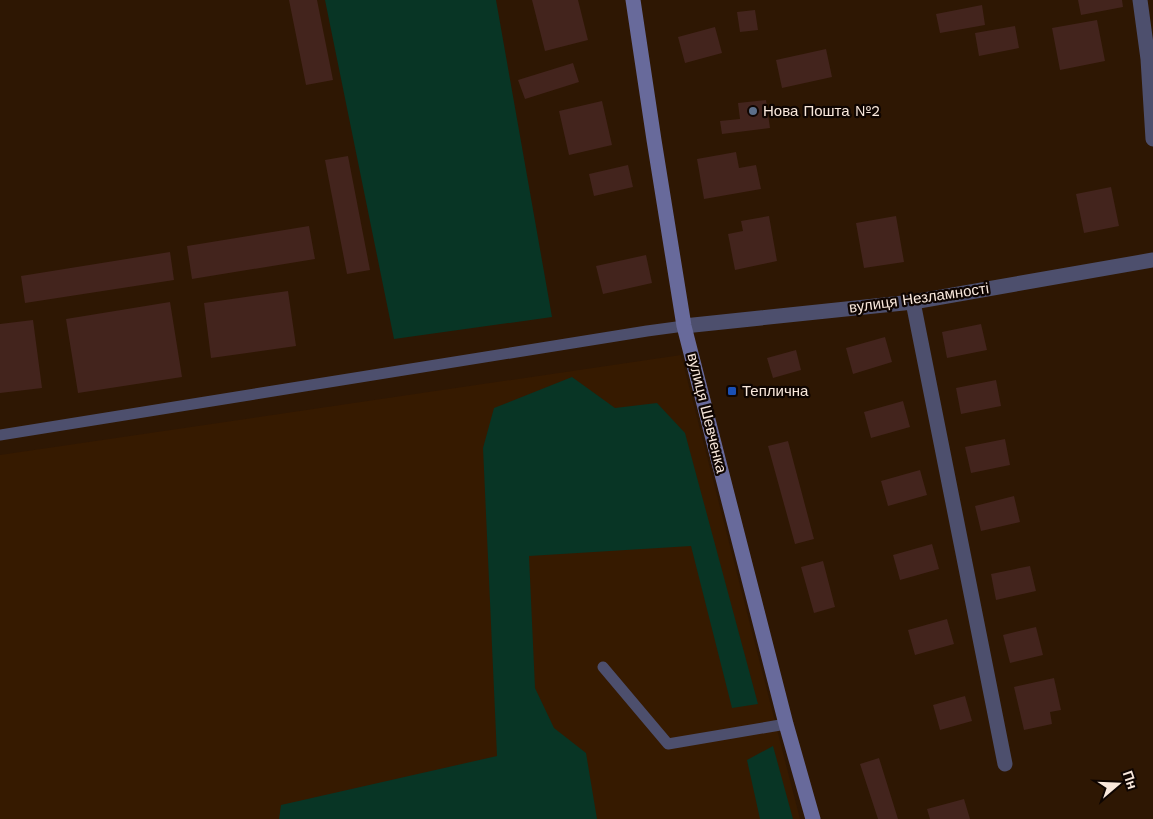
<svg xmlns="http://www.w3.org/2000/svg" width="1153" height="819" font-family="'Work Sans',sans-serif">
<style>
.built{fill:#361a00}
.green{fill:#083525}
.building{fill:#43241d}
.lines{fill:none;stroke-linecap:round;stroke-linejoin:round}
.lane{stroke:#4d4f6d;stroke-width:11}
.street{stroke:#4d4f6d;stroke-width:15}
.secondary{stroke:#686a9b;stroke-width:15}
.service-dot{fill:#5c6f8a;stroke:#0f0501;stroke-width:2}
.transit-dot{fill:#1a4fb4;stroke:#0f0501;stroke-width:2}
.labels{text-anchor:middle;stroke-width:4.5;stroke-linejoin:round;paint-order:stroke}
.poi-label{font-size:15px;fill:#f9e8dc;stroke:#0f0501;text-anchor:start}
.street-label{font-size:15px;fill:#f9e8dc;stroke:#0f0501}
</style>
<rect width="100%" height="100%" fill="#2e1703"/>
<path class="built" d="M681,355L800,819H0V455Z"/>
<path class="green" d="M325,0H496L552,317L394,339Z
M572,377L615,408L657,403L685,433L758,704L732,708L691,546L529,556L535,688L554,728L586,753L597,819H279L281,805L497,756L483,448L494,408Z
M773,746L793,819H760L747,760Z"/>
<path class="building" d="M289,0H317L333,80L306,85Z
M532,0H578L588,40L545,51Z
M1078,0H1122L1123,7L1081,15Z
M982,5L985,25L940,33L936,14Z
M755,10L758,30L740,32L737,12Z
M1097,20L1105,61L1060,70L1052,28Z
M1015,26L1019,48L979,56L975,33Z
M715,27L722,53L685,63L678,37Z
M826,49L832,77L782,88L776,60Z
M573,63L579,82L525,99L518,80Z
M766,100L770,128L722,134L720,121L740,119L738,103Z
M602,101L612,145L569,155L559,111Z
M736,152L739,168L756,165L761,189L704,199L697,159Z
M348,156L370,270L347,274L325,160Z
M628,165L633,187L594,196L589,174Z
M1111,187L1119,226L1084,233L1076,194Z
M769,216L777,261L735,270L728,234L743,231L741,221Z
M896,216L904,262L864,268L856,223Z
M309,226L315,259L192,279L187,246Z
M170,252L174,280L25,303L21,276Z
M646,255L652,283L603,294L596,266Z
M288,291L296,346L211,358L204,303Z
M170,302L182,377L78,393L66,319Z
M33,320L42,388L0,393V324Z
M981,324L987,350L947,358L942,332Z
M885,337L892,362L853,374L846,348Z
M796,350L801,370L773,378L767,358Z
M996,380L1001,406L961,414L956,388Z
M903,401L910,427L871,438L864,412Z
M1005,439L1010,465L971,473L965,447Z
M788,441L814,539L795,544L768,446Z
M920,470L927,495L888,506L881,481Z
M1014,496L1020,522L981,531L975,506Z
M932,544L939,569L900,580L893,555Z
M823,561L835,607L814,613L801,567Z
M1030,566L1036,591L996,600L991,574Z
M947,619L954,644L915,655L908,630Z
M1036,627L1043,655L1010,663L1003,635Z
M1054,678L1061,710L1050,712L1052,724L1024,730L1014,687Z
M965,696L972,721L940,730L933,705Z
M879,758L898,819H878L860,764Z
M964,799L970,819H930L927,809Z"/>
<g class="lines">
<path class="lane" d="M0,435L647,331L684,326
M603,667L668,744L786,724"/>
<path class="street" d="M1140,0L1148,59L1153,139
M913,302L1005,764
M684,326L913,302L1153,260"/>
<path class="secondary" d="M633,0L654,140L684,326L786,724L813,819"/>
</g>
<circle class="service-dot" cx="753" cy="111" r="5"/>
<rect class="transit-dot" x="727" y="386" width="10" height="10" rx="2.5"/>
<g class="labels">
<g class="poi-label">
<text x="763" y="116">Нова Пошта №2</text>
<text x="742" y="396">Теплична</text>
</g>
<g class="street-label">
<text transform="translate(919 298) rotate(-8)" y="5">вулиця Незламності</text>
<text transform="translate(707 413) rotate(76)" y="5">вулиця Шевченка</text>
</g>
</g>
<g transform="translate(1118 784) rotate(71)" stroke="#0f0501" stroke-width="4" paint-order="stroke">
<path d="M0-4L9 19L0 12L-9 19Z" fill="#f9e8dc"/>
<text y="-8" font-size="14" font-weight="bold" text-anchor="middle" fill="#f9e8dc">Пн</text>
</g>
</svg>
